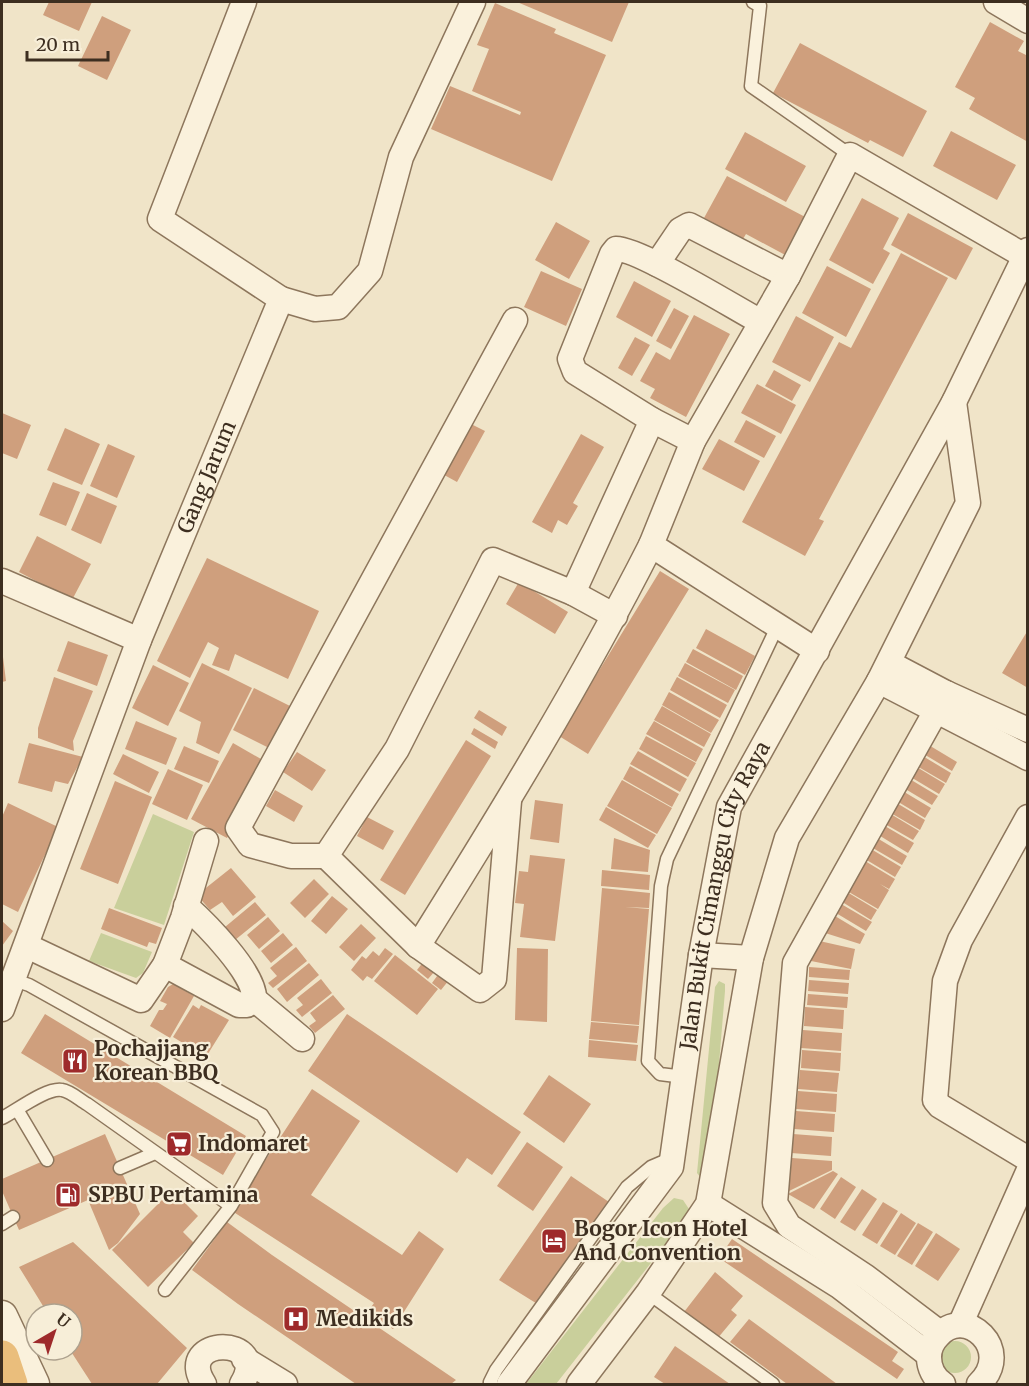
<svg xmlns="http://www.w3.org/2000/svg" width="1029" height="1386" font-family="Merriweather,serif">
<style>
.green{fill:#c9cf9b}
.building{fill:#cf9f7d}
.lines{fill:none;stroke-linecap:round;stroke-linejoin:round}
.service-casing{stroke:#8d765c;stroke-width:15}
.minor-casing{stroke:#8d765c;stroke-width:27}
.tertiary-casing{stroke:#8d765c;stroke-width:33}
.trunk-casing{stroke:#5b4430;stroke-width:36}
.service{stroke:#faf1dc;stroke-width:12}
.minor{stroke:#faf1dc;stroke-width:24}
.tertiary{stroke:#faf1dc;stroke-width:30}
.trunk{stroke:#eabe7c;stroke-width:33}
.labels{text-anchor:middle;stroke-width:4.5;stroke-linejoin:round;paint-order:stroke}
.street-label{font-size:21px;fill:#3d2e20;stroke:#f7eed8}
.poi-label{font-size:21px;font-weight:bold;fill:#3d2e20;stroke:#f7eed8;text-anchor:start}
</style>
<rect width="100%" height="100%" fill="#f0e4c8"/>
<path class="green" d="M153,814L194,832L164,925L114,908Z
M101,933L152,952L143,973L136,978L89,961Z
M719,981L725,984V991L710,1173L701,1178L697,1173L715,987Z
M674,1198L683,1200L689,1209L687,1217L556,1384H526L663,1208Z
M939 1357a16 16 0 1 1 32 0a16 16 0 1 1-32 0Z"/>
<path class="building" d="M49,2H92L79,31L43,15Z
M517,2H629L612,42Z
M495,3L556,29L554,33L606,55L552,181L431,129L450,86L520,115L521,112L472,91L489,49L477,45Z
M102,16L131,30L107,80L78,66Z
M990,22L1024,41L1018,51L1028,56V142L969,109L975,98L955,87Z
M800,43L927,111L903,157L870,140L868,143L773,93Z
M951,131L1016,165L997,200L933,166Z
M745,132L806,166L786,202L725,169Z
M727,176L809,219L789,257L746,234L743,239L704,218Z
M862,198L899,218L883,249L890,253L873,284L829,260Z
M908,213L973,248L956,280L891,245Z
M556,222L590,241L569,279L535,260Z
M901,253L948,278L819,519L824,521L805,556L742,522L839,342L851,348Z
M827,266L871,289L846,337L802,313Z
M541,271L582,289L566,326L524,307Z
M634,281L671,301L652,337L616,317Z
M674,308L689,316L671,349L656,341Z
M694,315L730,334L686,417L650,398L655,389L640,381L656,352L670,360Z
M796,316L834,337L810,382L772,362Z
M635,337L650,345L632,376L618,368Z
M774,370L801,385L792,401L765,386Z
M757,384L796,405L781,434L741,413Z
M2,413L31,425L17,459L2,453Z
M746,420L776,436L764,458L734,442Z
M465,421L485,431L457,482L437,471Z
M65,428L100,444L82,485L47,470Z
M581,434L604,447L573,503L578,506L567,525L558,520L552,533L532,522Z
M719,439L760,461L744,491L702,469Z
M108,444L135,456L117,498L90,486Z
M53,482L80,492L66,526L39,515Z
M87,493L117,506L101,544L71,530Z
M37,536L91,564L72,600L19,572Z
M207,558L319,611L288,679L235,654L229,671L212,665L219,648L208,642L190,678L157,661Z
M660,571L689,589L588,754L559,736Z
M519,582L568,612L555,634L506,604Z
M706,629L755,656L745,675L696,648Z
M1028,630V688L1002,673Z
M68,641L108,655L97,686L57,671Z
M2,649L6,681L2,682Z
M693,649L743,676L736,690L686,662Z
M202,663L252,688L219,754L196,743L201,722L179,711Z
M685,663L735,690L728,703L678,676Z
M153,665L189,683L168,726L132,708Z
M54,677L93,691L73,741L74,751L38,738V728Z
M677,677L727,705L720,718L670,690Z
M254,688L298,710L277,752L233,730Z
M669,692L719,720L711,733L662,705Z
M662,706L711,734L704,747L654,720Z
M479,710L507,727L502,736L474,718Z
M136,721L177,738L166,765L125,749Z
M654,721L703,749L696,762L646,734Z
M474,728L498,742L495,749L471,734Z
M646,736L696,763L688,777L639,749Z
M466,740L491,756L405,895L380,880Z
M922,741L957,762L952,771L917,750Z
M29,743L83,757L68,784L55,781L52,792L18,783Z
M233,743L268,763L227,838L191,819Z
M184,746L219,761L209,783L174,769Z
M638,751L687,779L680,792L630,764Z
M297,752L326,770L312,791L283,772Z
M916,752L951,773L946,783L910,762Z
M123,754L159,772L149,793L113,774Z
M910,763L945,784L939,794L904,773Z
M630,766L679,794L672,807L623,779Z
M168,769L203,785L187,820L152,804Z
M903,775L938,796L932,805L897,784Z
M622,780L672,808L657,834L607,806Z
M115,781L152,797L118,884L80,869Z
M896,787L931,808L925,818L890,797Z
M275,790L303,806L294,822L266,806Z
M890,799L925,820L920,830L884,809Z
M535,800L563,804L559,843L530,839Z
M8,803L58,827L18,912L2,904V817Z
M606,807L656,835L648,848L599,820Z
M884,810L919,831L913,840L878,820Z
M367,817L394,831L383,850L357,836Z
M878,822L914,843L908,853L872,831Z
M872,835L907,856L902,865L866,844Z
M614,838L650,850L648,872L611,869Z
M866,846L901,867L895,877L860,856Z
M530,855L565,859L555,941L520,937L524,904L515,903L519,871L528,872Z
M860,858L895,879L889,889L880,884L889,890L878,909L842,888Z
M231,868L256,897L233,916L222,902L210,910L197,895Z
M602,870L650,875L649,890L601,886Z
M314,879L329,894L305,918L290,903Z
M602,888L650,893L649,908L625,907L649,909L639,1025L591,1021Z
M842,889L877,910L871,920L836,898Z
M332,896L348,909L326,934L311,921Z
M836,901L872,922L866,931L831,910Z
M255,902L266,915L235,940L225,927Z
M109,908L162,928L156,944L149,942L147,947L101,929Z
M830,913L865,934L860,944L822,932Z
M268,917L280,931L259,949L247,935Z
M2,921L13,931L2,946Z
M361,924L376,938L354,961L339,947Z
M283,933L293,945L271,963L261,951Z
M815,940L855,949L851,969L811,961Z
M296,947L307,961L273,988L268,983L277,976L270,968Z
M385,948L393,954L372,979L367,976L363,981L351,970L362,956L366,959L373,951L379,956Z
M517,948L548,949L547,1022L515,1020Z
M395,955L438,989L417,1015L374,981Z
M424,961L435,971L428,979L417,970Z
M309,963L319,975L287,1002L277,989Z
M809,967L850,970L849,980L809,977Z
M440,972L449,980L441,990L432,983Z
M321,979L332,993L302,1017L296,1010L303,1005L297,998Z
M809,980L849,983L848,994L808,991Z
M173,984L194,996L170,1038L150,1026L159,1010H163L167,1004L160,1001L168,987Z
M808,994L848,997L847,1008L807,1005Z
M333,995L345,1009L315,1033L309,1026L316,1021L310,1013Z
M193,1005L199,1009L201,1005L229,1020L206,1057L173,1037Z
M805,1007L844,1010L843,1029L804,1026Z
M45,1014L246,1136L223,1175L21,1053Z
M347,1014L521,1132L492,1175L467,1158L457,1173L308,1071Z
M591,1022L639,1026L637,1043L589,1039Z
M803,1030L842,1033L841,1051L801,1048Z
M589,1040L638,1045L636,1061L588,1057Z
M802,1050L841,1053L840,1071L801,1068Z
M800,1070L839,1073L837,1092L798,1089Z
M549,1075L591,1104L564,1143L523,1114Z
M312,1089L360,1121L311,1195L402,1255L419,1231L444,1249L393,1329L367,1313L374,1303L232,1211Z
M798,1091L837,1094L836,1112L796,1109Z
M796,1111L835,1114L834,1132L794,1129Z
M105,1134L140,1214L118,1243L109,1250L88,1200L19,1230L2,1191V1179Z
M793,1134L832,1137L831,1156L791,1153Z
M527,1142L563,1167L533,1211L497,1186Z
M792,1158L832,1161V1170L787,1192Z
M833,1171L838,1174L814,1209L788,1194Z
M571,1176L609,1202L539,1305L499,1280Z
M841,1177L856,1187L835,1219L820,1209Z
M862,1189L877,1199L855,1231L840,1222Z
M172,1190L198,1216L183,1232L194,1243L148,1287L112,1250Z
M883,1202L898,1211L877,1244L862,1235Z
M901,1213L916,1223L895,1255L880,1246Z
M227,1222L272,1255L456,1380L451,1384H356L238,1304L192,1270Z
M918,1223L933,1232L912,1265L897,1256Z
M936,1233L960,1249L938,1281L915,1266Z
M732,1239L898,1352L892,1361L904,1369L897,1379L719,1258Z
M73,1242L187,1348L157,1384H92L70,1350L72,1314H48L19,1267Z
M715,1272L743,1296L731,1310L737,1315L717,1339L684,1312Z
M749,1319L837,1384H787L730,1342Z
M675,1346L730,1384H665L654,1377Z"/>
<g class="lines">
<defs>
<path id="service" d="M753,2L760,6L751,86L850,155
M14,980L29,985L262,1115L273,1132L231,1206L165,1290
M684,1077L660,1074L648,1061L661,886L667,859L777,627
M18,1111L47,1160
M2,1118C16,1111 47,1087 62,1090C70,1091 80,1100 87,1104L231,1206
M120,1168L155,1153
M2,1224L13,1217
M648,1293L773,1384
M492,1384L490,1382L496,1370L627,1187L651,1167L672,1158"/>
<g id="minor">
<path d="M996,2L1028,21"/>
<path d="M657,264L680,230L689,225L788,276"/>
<path d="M281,299L315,309L338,307L370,271L401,157L473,2"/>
<path d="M693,441L652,420L575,372L570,359L612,254L616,249C638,248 735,308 761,322"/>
<path d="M2,581L139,640"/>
<path d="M573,593L615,616"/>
<path d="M817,651L651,545L693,441L788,276L850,155L1028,258"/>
<path d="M889,663L946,693L1028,730"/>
<path d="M879,681L1028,758"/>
<path d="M509,801L494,979L480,990L418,946L326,856L397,749L493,560L573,593L652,420"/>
<path d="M1028,817L960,940L945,981L935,1100L940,1106L1028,1159"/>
<path d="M326,856H291L250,845L238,828L515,320"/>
<path d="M27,946L141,1000L165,965L183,918L206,841"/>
<path d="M418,946C500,815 581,683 651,545"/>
<path d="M701,955L751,958"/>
<path d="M165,965L239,1005H247L254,999C256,974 205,923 186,906"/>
<path d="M254,999L302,1039"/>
<path id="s1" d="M2,1009L139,640L281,299L160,219L244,2"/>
<path d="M708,1204L839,1286L929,1355"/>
<path d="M960,1325L1028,1172"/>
<path d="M940,1333L866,1277L789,1226L775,1203L795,963L946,693"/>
<path d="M244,1359L285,1384"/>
<path d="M204,1384C173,1336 272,1334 242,1384"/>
<path id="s2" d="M509,1384L671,1167L701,955L729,807L954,402L1028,250"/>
<path d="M579,1384L648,1293L708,1204L751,958L787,838L879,681L968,503L954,402"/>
<path d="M943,1384C934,1378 929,1368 929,1357C929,1349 932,1342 938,1336C965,1304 1015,1350 979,1384"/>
</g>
<path id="tertiary" d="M2,1316L34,1384"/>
<path id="trunk" d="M2,1357L11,1384"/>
</defs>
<use href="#service" class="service-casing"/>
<use href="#minor" class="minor-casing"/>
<use href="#tertiary" class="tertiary-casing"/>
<use href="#trunk" class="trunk-casing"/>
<use href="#service" class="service"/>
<use href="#minor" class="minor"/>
<use href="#tertiary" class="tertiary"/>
<use href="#trunk" class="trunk"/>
</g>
<defs>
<symbol id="restaurant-square" viewBox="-11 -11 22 22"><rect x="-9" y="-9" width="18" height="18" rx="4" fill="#9e2a2b" stroke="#f7eed8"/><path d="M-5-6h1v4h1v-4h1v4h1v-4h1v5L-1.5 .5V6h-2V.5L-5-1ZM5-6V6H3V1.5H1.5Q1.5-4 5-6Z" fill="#fff"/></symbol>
<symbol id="supermarket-square" viewBox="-11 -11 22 22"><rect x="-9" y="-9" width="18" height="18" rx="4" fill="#9e2a2b" stroke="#f7eed8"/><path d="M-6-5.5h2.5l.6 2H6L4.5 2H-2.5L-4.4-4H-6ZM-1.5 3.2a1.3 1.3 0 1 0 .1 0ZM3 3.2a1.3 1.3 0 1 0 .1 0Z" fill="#fff"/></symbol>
<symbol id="fuel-square" viewBox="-11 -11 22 22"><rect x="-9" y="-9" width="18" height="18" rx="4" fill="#9e2a2b" stroke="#f7eed8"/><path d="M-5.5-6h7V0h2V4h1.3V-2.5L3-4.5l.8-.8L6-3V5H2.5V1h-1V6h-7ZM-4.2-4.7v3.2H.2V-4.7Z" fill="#fff"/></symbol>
<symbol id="hotel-square" viewBox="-11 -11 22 22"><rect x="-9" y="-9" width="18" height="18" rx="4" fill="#9e2a2b" stroke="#f7eed8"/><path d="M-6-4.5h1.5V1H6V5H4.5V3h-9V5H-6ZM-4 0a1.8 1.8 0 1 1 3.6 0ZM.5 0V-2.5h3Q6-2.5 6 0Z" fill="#fff"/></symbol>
<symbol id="hospital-square" viewBox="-11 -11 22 22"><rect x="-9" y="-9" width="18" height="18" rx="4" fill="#9e2a2b" stroke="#f7eed8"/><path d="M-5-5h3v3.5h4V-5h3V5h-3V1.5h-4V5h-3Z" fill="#fff"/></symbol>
</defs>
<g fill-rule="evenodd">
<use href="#restaurant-square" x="60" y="1046" width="30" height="30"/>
<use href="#supermarket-square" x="164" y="1129" width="30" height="30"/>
<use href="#fuel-square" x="53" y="1180" width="30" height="30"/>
<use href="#hotel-square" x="539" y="1226" width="30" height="30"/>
<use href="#hospital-square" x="281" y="1304" width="30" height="30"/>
</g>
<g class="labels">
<g class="street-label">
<text dy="7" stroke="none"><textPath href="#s1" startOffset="570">Gang Jarum</textPath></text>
<text dy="7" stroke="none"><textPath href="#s2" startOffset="549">Jalan Bukit Cimanggu City Raya</textPath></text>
</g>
<g class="poi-label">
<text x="94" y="1056">Pochajjang<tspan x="94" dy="24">Korean BBQ</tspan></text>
<text x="198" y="1151">Indomaret</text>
<text x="88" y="1202">SPBU Pertamina</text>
<text x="574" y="1236">Bogor Icon Hotel<tspan x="574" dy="24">And Convention</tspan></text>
<text x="316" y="1326">Medikids</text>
</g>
</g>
<rect width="1029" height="1386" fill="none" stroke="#3d2e20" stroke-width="6"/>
<g transform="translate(54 1332) rotate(39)"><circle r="28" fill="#f7eed8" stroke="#ada18e" stroke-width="1.5"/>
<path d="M0-4.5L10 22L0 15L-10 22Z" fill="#9e2a2b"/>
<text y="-9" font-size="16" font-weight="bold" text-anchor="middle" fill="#3d2e20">U</text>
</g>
<path d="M27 51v9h81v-9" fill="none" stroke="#3d2e20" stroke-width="3"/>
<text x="36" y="51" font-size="18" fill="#3d2e20" stroke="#f7eed8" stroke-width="4.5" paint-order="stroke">20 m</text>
</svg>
